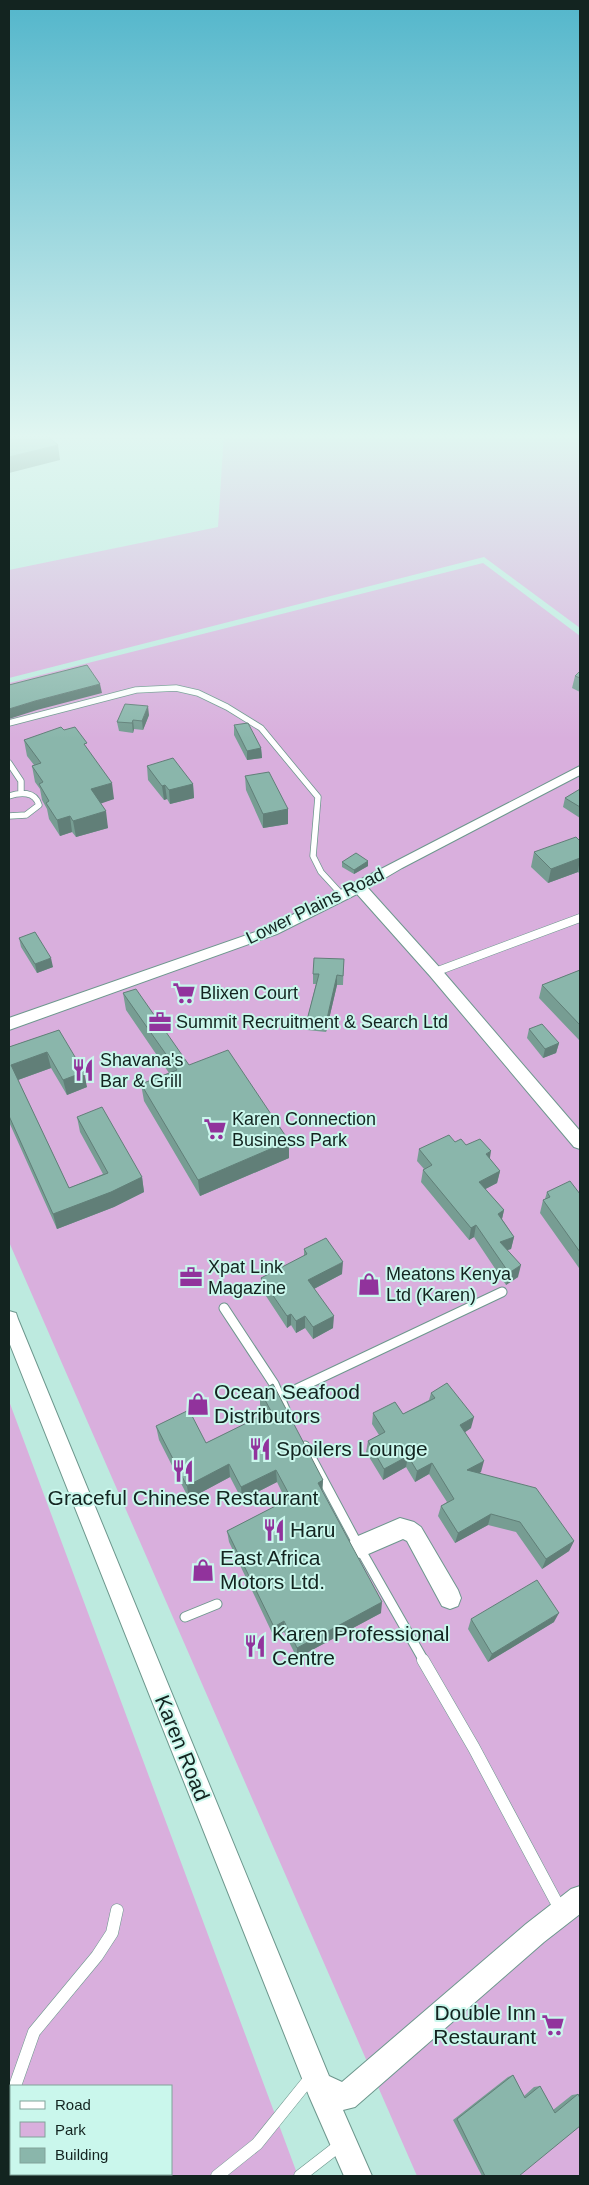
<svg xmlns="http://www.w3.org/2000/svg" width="589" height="2185" font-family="Helvetica,sans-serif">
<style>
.green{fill:#d9afdd;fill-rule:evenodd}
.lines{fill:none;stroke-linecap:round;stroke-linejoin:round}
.service-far3-casing{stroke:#6d978d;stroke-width:7}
.service-far2-casing{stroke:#6d978d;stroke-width:9}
.service-far1-casing{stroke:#6d978d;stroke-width:11}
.service-casing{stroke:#6d978d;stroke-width:13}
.minor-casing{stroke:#6d978d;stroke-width:2}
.service-far3{stroke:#fff;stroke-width:5.5}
.service-far2{stroke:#fff;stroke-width:8}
.service-far1{stroke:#fff;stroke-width:9}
.service{stroke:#fff;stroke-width:12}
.minor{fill:#fff;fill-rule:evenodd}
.wall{fill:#779d93}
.shaded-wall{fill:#617f78}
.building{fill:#8ab6ab;stroke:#617f78}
.labels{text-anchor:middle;stroke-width:4;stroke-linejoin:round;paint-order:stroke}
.street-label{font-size:18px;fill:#132420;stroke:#caf7ec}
.poi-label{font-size:18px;fill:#132420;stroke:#caf7ec;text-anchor:start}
.near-poi-label{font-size:21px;fill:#132420;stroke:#caf7ec;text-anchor:start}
.near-street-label{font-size:21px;fill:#132420;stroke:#caf7ec}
</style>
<rect width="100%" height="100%" fill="#bdeadf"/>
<path class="green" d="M224,433H580V628L484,557L9,678V570L218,527Z
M483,563L580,636V2176H417L9,1242V683Z
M9,1401L298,2176H9ZM11,2086H171V2174H11Z"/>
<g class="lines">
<defs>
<path id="service-far3" d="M9,723L136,690L176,688L198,693L227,707L261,728L318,797L313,856L321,872L343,896
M9,763L21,781V793
M9,796C20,792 35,791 39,805L26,815L9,816"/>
<path id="service-far2" d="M435,972L580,918"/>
<path id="service-far1" d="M224,1308L274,1384L287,1414
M280,1397L502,1292
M305,1446L359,1547L424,1661
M185,1617L217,1604"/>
<path id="service" d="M423,1660L474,1748L560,1909
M15,2086L34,2032L97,1956L112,1933L117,1910
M32,2174L33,2176
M217,2176L257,2144L311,2077
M300,2176L340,2145"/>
<path id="minor" d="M580,766V775L402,868L368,888L440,968L580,1131V1149L574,1147L430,976L357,894L277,934L9,1030V1018L267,928Z
M9,1311L16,1313L18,1319L329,2076L342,2082L526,1924L571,1889L580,1886V1914L544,1942L355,2107L343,2110L372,2176H344L309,2096L9,1342Z
M400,1518L414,1522L421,1527L458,1590L461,1598L458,1606L450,1609L442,1606L407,1541L403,1539L359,1558L351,1555L348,1547L351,1539Z"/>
</defs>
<use href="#service-far3" class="service-far3-casing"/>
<use href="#service-far2" class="service-far2-casing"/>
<use href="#service-far1" class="service-far1-casing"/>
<use href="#service" class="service-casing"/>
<use href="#minor" class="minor-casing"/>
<use href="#service-far3" class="service-far3"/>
<use href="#service-far2" class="service-far2"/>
<use href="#service-far1" class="service-far1"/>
<use href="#service" class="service"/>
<use href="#minor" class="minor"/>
</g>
<path class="wall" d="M580,671V692L572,688L575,676Z
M149,715L143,730L134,729L133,733L119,731L117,722Z
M234,725L261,748L262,758L247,760L234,735Z
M64,730L88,750L114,799L100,803L108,828L76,837L72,832L60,836L49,819L47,809L42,800L40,789L35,782L32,766L34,765L27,756L24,740Z
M147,766L193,784L194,798L170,804L167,799L164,800L148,780Z
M245,776L288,809V824L263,828L246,790Z
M580,790V818L563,807L565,798Z
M580,841V874L578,872L548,883L531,867L534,852Z
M368,861V866L354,874L342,867V862Z
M19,938L53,967L37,973L21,947Z
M344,959L343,985H337L326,1032L307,1030V1020L316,984H313V974Z
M580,970V1040H579L539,998L542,985Z
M123,993L189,1065L289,1158L200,1196L144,1101L141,1084L169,1073L126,1010Z
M529,1029L559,1043L556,1053L543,1058L527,1038Z
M59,1030L87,1087L67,1095L51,1068L18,1080L69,1188L103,1174L80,1132L77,1117L142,1177L144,1192L114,1207L57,1229L9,1122V1047Z
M455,1142L466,1145L490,1159L500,1171L497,1183L485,1189L504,1210L502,1219L514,1237L511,1249L507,1250L518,1277L506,1285L474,1237L469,1240L421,1182L423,1170L424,1169L417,1161L419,1149Z
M547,1192L580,1194V1268H579L540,1213L543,1200L545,1199Z
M304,1249L342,1274L314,1289L333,1328L313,1339L305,1328L296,1333L291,1325L287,1328L262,1290L261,1278L304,1256Z
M260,1391L323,1480L322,1491L381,1613L297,1658L284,1632L274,1637L229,1542L227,1531L286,1501L277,1482L242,1500L230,1477L189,1499L159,1440L156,1426L206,1443L266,1414L260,1405Z
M431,1393L471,1428L465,1432L481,1472L479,1473L574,1541L569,1551L542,1569L516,1532L488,1525L455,1543L438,1516L441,1506L447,1502L429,1474L415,1482L406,1467L383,1480L366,1452L368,1441L379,1435L372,1424L373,1413L403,1414L429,1400Z
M471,1619L554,1622L488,1662L468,1629Z
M513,2075L524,2096L534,2087L540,2086L553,2110L572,2095L578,2094L519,2176H482L453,2120L508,2077Z"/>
<path class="shaded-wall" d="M58,445L60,460L9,473V457Z
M100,684L102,693L37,710L9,719V709L35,701Z
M148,706L149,715L143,730L142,721Z
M133,720L134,729L133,733L132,723Z
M261,748L262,758L247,760V751Z
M112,783L114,799L94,806L91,789Z
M193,784L194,798L170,804L169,790Z
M165,785L167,799L164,800L162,786Z
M288,809V824L263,828V814Z
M106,811L108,828L76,837L73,821Z
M70,816L72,832L60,836L57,820Z
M580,858L578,872L548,883L551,869Z
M368,861V866L354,874V870Z
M51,958L53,967L37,973L35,964Z
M337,975V985L326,1032V1023Z
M559,1043L556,1053L543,1058L545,1049Z
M47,1052L51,1068L15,1081L11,1065Z
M84,1072L87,1087L67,1095L63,1080Z
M289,1141V1158L200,1196L198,1180Z
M491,1151L489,1164L486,1154Z
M500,1171L497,1183L476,1194L479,1182Z
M142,1177L144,1192L114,1207L57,1229L53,1214Z
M504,1210L501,1223L498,1214Z
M476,1225L474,1237L469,1240L471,1228Z
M514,1237L511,1249L497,1254L500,1242Z
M343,1262L342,1274L308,1292V1280Z
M521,1265L518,1277L506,1285L509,1273Z
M291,1314V1325L287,1328V1316Z
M305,1316V1328L296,1333V1321Z
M334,1316L333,1328L313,1339V1327Z
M474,1417L471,1428L458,1437L460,1425Z
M408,1456L406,1467L383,1480L384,1469Z
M484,1461L481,1472L465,1481L467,1470Z
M432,1463L429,1474L415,1482L417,1471Z
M229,1464L230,1477L189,1499L187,1486Z
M276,1470L277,1482L242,1500L241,1487Z
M323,1480L322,1493L318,1483Z
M491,1514L488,1525L455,1543L458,1533Z
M574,1541L569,1551L542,1569L546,1559Z
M382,1602L381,1613L297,1658V1648Z
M559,1613L554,1622L488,1662L492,1654Z
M284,1621V1632L274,1637V1627Z"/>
<path class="building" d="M9,433H44L58,445L9,457Z
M87,665L100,684L35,701L9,709V685Z
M580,671V678L575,676Z
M125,704L148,706L142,721L133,720L132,723L117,722Z
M248,723L261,748L247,751L234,725Z
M61,727L64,730L75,727L87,743L84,744L112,783L91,789L106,811L73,821L70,816L57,820L46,803L49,801L39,784L43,782L32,766L41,763L24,740Z
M173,758L193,784L169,790L165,785L162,786L147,766Z
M269,772L288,809L263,814L245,776Z
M580,789V807L565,798Z
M576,837L580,841V858L551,869L534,852Z
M356,853L368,861L354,870L342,862Z
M35,932L51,958L35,964L19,938Z
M314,958L344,959L343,976L337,975L326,1023L307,1020L319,974H313Z
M580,970V1025L542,985Z
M136,989L189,1065L228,1050L289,1141L198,1180L141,1084L177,1070L123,993Z
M542,1024L559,1043L545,1049L529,1029Z
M59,1030L84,1072L63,1080L47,1052L11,1065L69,1188L108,1173L77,1117L102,1107L142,1177L111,1192L53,1214L9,1116V1047Z
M449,1135L455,1142L461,1139L466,1145L480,1139L491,1151L486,1154L500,1171L479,1182L504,1210L498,1214L514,1237L500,1242L521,1265L509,1273L476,1225L471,1228L423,1170L432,1165L419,1149Z
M570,1181L580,1194V1252L543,1200L550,1197L547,1192Z
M326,1238L343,1262L308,1280L334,1316L313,1327L305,1316L296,1321L291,1314L287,1316L261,1278L307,1254L304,1249Z
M447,1383L474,1417L460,1425L484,1461L467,1470L536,1488L574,1541L546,1559L520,1522L491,1514L458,1533L441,1506L454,1499L432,1463L417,1471L408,1456L384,1469L368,1441L385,1432L373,1413L395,1402L403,1414L435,1398L431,1393Z
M273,1384L323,1480L318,1483L382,1602L297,1648L284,1621L274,1627L227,1531L291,1498L276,1470L241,1487L229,1464L187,1486L156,1426L189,1410L206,1443L271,1411L260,1391Z
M537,1580L559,1613L492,1654L471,1619Z
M513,2075L525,2098L540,2086L555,2113L578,2094L580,2098V2126L519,2176H485L457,2119Z"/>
<linearGradient id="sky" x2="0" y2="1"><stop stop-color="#53b6cb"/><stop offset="0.59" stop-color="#e1f6f1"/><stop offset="1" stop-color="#e1f6f1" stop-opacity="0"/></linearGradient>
<rect width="589" height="739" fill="url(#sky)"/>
<defs>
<symbol id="supermarket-bare" viewBox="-9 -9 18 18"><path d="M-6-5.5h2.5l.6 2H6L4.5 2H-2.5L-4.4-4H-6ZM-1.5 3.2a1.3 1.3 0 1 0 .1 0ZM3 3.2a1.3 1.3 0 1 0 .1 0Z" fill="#91339c" stroke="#caf7ec" stroke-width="2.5" paint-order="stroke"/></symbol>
<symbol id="office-bare" viewBox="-9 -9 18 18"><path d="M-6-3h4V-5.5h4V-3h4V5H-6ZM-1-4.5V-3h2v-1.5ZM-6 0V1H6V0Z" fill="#91339c" stroke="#caf7ec" stroke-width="2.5" paint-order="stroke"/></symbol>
<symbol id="restaurant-bare" viewBox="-9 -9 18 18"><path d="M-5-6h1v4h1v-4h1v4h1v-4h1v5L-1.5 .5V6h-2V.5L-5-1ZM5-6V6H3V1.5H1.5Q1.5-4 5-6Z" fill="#91339c" stroke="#caf7ec" stroke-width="2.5" paint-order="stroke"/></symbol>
<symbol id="shop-bare" viewBox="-9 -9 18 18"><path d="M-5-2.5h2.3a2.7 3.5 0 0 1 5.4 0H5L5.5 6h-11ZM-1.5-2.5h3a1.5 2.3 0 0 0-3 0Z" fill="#91339c" stroke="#caf7ec" stroke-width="2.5" paint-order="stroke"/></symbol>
</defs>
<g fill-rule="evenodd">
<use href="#supermarket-bare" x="168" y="977" width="32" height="32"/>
<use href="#office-bare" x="144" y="1006" width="32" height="32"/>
<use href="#restaurant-bare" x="67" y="1054" width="32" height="32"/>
<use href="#supermarket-bare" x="199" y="1113" width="32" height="32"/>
<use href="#office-bare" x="175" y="1261" width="32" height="32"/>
<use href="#shop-bare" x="353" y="1268" width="32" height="32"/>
<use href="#shop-bare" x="182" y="1388" width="32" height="32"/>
<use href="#restaurant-bare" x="244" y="1433" width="32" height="32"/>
<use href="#restaurant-bare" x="167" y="1455" width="32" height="32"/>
<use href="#restaurant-bare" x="258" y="1514" width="32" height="32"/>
<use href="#shop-bare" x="187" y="1554" width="32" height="32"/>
<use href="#restaurant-bare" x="239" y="1630" width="32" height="32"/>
<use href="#supermarket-bare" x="537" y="2009" width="32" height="32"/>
</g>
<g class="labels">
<g class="street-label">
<text transform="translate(315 906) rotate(-26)" y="6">Lower Plains Road</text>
</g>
<g class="poi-label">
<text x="200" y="999">Blixen Court</text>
<text x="176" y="1028">Summit Recruitment &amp; Search Ltd</text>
<text x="100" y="1066">Shavana's<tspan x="100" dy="21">Bar &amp; Grill</tspan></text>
<text x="232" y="1125">Karen Connection<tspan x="232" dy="21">Business Park</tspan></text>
<text x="208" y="1273">Xpat Link<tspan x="208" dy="21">Magazine</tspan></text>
<text x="386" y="1280">Meatons Kenya<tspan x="386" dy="21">Ltd (Karen)</tspan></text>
</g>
<g class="near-poi-label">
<text x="214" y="1399">Ocean Seafood<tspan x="214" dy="24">Distributors</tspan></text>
<text x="276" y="1456">Spoilers Lounge</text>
<text x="183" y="1505" text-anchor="middle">Graceful Chinese Restaurant</text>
<text x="290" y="1537">Haru</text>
<text x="220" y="1565">East Africa<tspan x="220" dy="24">Motors Ltd.</tspan></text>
<text x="272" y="1641">Karen Professional<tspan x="272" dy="24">Centre</tspan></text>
<text x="536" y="2020" text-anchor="end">Double Inn<tspan x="536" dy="24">Restaurant</tspan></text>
</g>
<g class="near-street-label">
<text transform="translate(182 1748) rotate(68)" y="7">Karen Road</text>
</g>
</g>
<rect width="589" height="2185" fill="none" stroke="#132420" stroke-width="20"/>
<rect x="10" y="2085" width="162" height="90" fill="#caf7ec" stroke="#81a39a"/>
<rect x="20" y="2101" width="25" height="8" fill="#ffffff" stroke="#81a39a"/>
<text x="55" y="2110" font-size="15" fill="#132420">Road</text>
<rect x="20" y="2122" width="25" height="15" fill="#d9afdd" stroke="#81a39a"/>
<text x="55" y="2135" font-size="15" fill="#132420">Park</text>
<rect x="20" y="2148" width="25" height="15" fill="#8ab6ab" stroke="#81a39a"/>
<text x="55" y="2160" font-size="15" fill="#132420">Building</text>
</svg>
